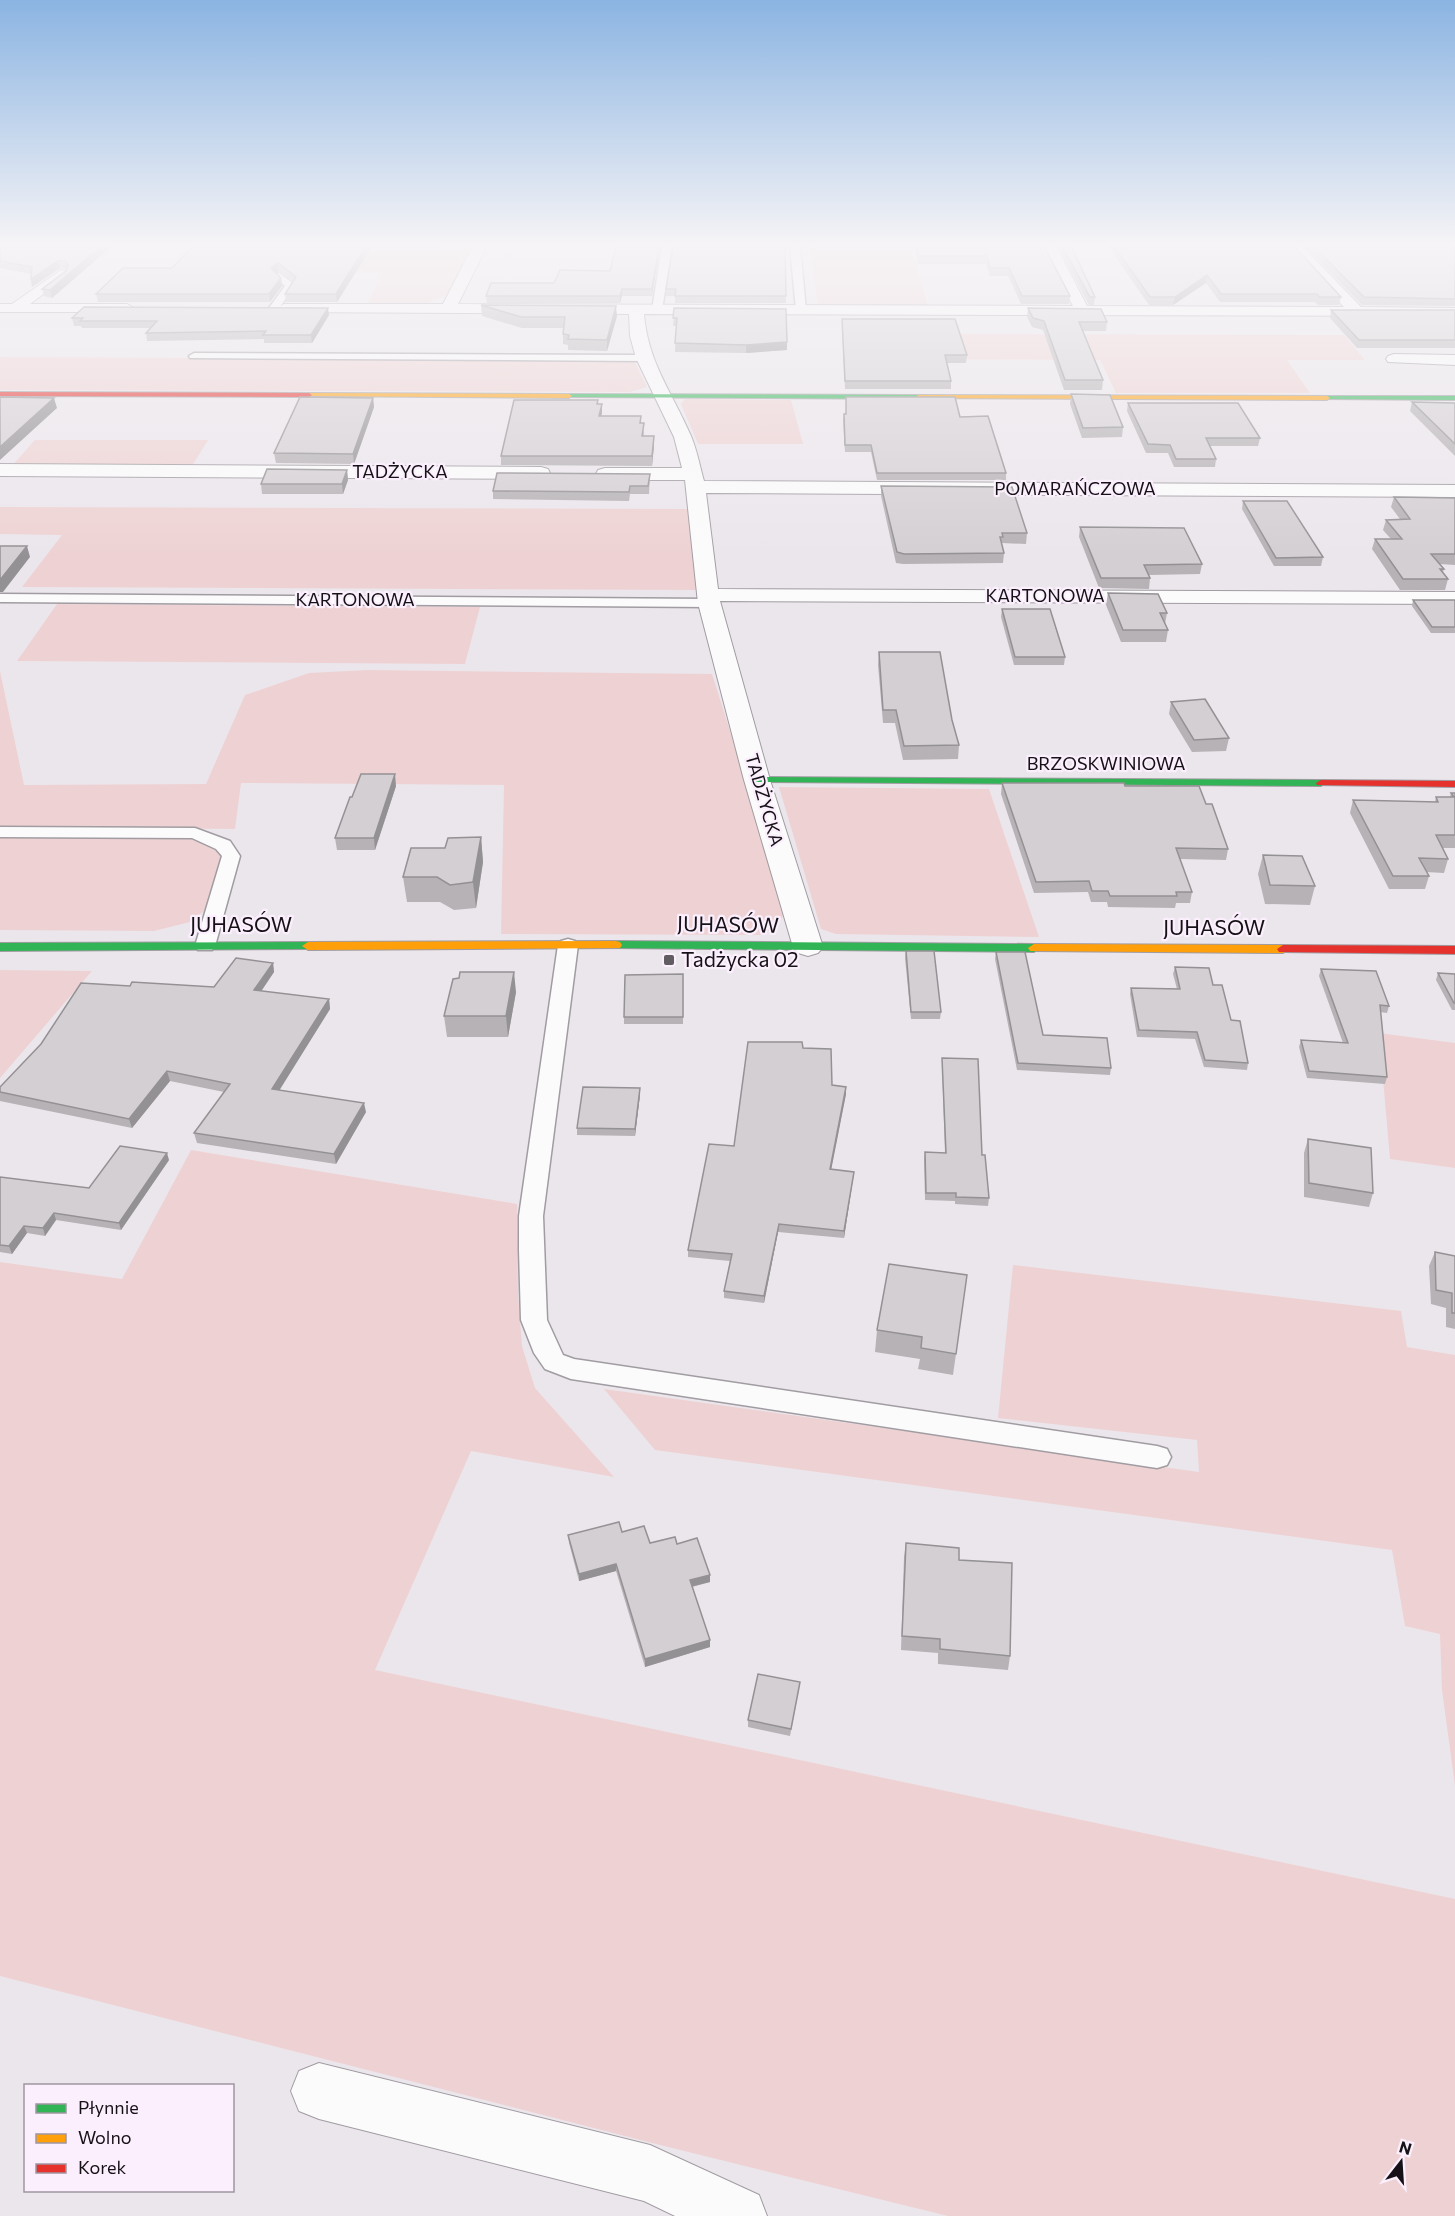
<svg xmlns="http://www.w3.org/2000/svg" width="1455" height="2216" font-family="Commissioner,sans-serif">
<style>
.green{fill:#eed2d3}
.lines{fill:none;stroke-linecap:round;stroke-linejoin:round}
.lane-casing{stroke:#a09ca1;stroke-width:3}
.street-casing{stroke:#a09ca1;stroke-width:2}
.fast-casing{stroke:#a09ca1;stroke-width:2}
.slow-casing{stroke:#a09ca1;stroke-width:2}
.jam-casing{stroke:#a09ca1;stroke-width:2}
.lane{fill:#fcfbfc;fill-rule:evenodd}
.street{fill:#fcfbfc;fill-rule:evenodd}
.fast{fill:#30b455;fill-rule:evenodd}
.slow{fill:#ff9f0a;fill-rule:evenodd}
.jam{fill:#e5322d;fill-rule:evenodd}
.wall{fill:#b6b2b5}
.shaded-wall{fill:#949194}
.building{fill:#d4cfd3;stroke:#949194;stroke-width:1.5}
.poi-dot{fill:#605c61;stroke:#fbeffd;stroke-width:2}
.labels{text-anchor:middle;stroke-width:4.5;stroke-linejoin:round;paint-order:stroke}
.far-street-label{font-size:18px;fill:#151116;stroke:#fbeffd}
.street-label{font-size:21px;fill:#151116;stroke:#fbeffd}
.poi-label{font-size:21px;fill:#151116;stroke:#fbeffd;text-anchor:start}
</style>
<rect width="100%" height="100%" fill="#ebe6ec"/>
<path class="green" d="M811,246H910L928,306H827L817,303Z
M299,250L474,251L450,294L417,307H366L382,273H282Z
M934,334L1344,335L1365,360H1287L1310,393H1116L1100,360L897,359Z
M0,357L634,360L647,387L630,392L0,390Z
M685,399L791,400L803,444H698L681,404Z
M35,440H208L190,469L10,468Z
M0,507L690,509L696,590L22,587L62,535L0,534Z
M57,604L480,607L465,664L17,661Z
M367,670L712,674L747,785L783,916L775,927L762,935L501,934L504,785L241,783L235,829L0,827V671L24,785L206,784L245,695L309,673Z
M779,787L989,789L1039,937L836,934L821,929Z
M0,838L201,839L215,847L221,857L208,908L190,922L154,931L0,930Z
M0,970L92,971L0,1078Z
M1379,1033L1455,1043V1168L1390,1159Z
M191,1150L517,1204L518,1295L522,1346L535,1388L614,1477L471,1451L375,1670L1455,1899V2216H948L656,2144L0,1976V1262L122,1279Z
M1013,1265L1401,1311L1407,1347L1455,1355V1786L1442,1690L1440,1634L1405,1626L1392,1550L655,1450L604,1389L1199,1472L1197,1440L998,1418Z"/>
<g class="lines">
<defs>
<path id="lane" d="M662,246H672L662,310L657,313L652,310Z
M790,246H800L806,310L801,313L796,310Z
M279,273L295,285L278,310L274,311L269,308L285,286L274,276Z
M194,353L644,355L649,358L644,361L190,358L189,356Z
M0,594L709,599L716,603L709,607L0,602Z
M0,827L195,828L230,841L240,856L215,946L212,950H198L195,946L222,856L216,849L192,838L0,837Z
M568,939L575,941L578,945L543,1216L547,1320L563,1355L574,1359L1157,1446L1167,1449L1171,1457L1167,1465L1157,1468L571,1379L545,1369L534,1353L521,1320L519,1250V1216L558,945L561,941Z"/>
<path id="street" d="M473,246H487L458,304L1073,306L1042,246H1056L1087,306L1344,307L1288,246H1302L1361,307L1455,308V316L644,314C648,363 672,392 691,436C697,450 700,467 704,481L1455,485V497L706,493L718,589L1455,592V604L720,601L770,780L823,947L818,953L808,956L798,953L793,947L744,780L698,603L685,480H605L598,478L596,474L598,470L605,468H682L674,437L636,358L630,336L629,314L284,312L277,308L284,304H443Z
M61,270L66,271L68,274L66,277L30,304H127L134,308L127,312H0V304H12Z
M1394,354L1455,355V365L1388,362L1386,359L1388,356Z
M0,464L541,467L548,469L550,473L548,477L541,479L0,476Z
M319,2063L650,2145L759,2195L767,2216H675L644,2201L319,2119L299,2111L291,2091L299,2071Z"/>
<path id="fast" d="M569,394L918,395L921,397L918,399L567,397Z
M1327,396H1455V400L1325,399Z
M757,777L1321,780L1326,783L1321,786L753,782V778Z
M616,941L1034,944L1040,948L1034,952L612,948L610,945L612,942Z
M308,942L312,943L314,946L312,949L0,951V943Z"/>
<path id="slow" d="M309,393L569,394L572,396L569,398L307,396Z
M918,395L1327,396L1330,398L1327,400L916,398Z
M616,941L620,942L622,945L620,948L308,950L302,946L308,942Z
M1034,944L1283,945L1289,949L1283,953L1030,951L1028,948Z"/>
<path id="jam" d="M0,392L309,393L312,395L309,397L0,396Z
M1321,780L1455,781V787L1317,785L1316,783Z
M1283,945L1455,946V954L1279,952L1277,949Z"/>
</defs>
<use href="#lane" class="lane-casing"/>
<use href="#street" class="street-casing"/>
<use href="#fast" class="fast-casing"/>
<use href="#slow" class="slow-casing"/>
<use href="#jam" class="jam-casing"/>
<use href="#lane" class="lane"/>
<use href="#street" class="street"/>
<use href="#fast" class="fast"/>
<use href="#slow" class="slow"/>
<use href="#jam" class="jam"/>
</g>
<path class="wall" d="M0,246H112L52,298L44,296L42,289L66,271L67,269L60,268L32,287L31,279V274L0,268Z
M193,246H441L439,248H371L337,302H286L285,294L293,281L279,271L276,273L281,278L282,286L270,302H98L96,294L172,268Z
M616,246H660L652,296H622L620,303H487L486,296L554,283L610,271Z
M785,246L786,303H675V296H666V289Z
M913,246H1044L1070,296L1069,304H1021L1008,276H990L986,264H918Z
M1057,246H1071L1095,297L1094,305H1089Z
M1108,246H1294L1341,297L1339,305H1318L1315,302H1220L1206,283L1173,305H1149Z
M1304,246H1455V306L1362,305Z
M481,305L617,316L607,351L568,350V345L563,344V334L564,328H522L482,316Z
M674,308L787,350L746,353L675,352L676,326H673Z
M1028,308L1107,322L1106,331H1083L1103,380L1102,390H1064L1043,330L1032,327L1027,317Z
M1331,310H1455V348H1357L1330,318Z
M329,315L312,343H264V339L147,341L146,333L150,328H82L81,326H74L72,318Z
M842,319L967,355L966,363H947L951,381V389H845Z
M1071,394L1123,427L1122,437L1082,438L1070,404Z
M846,397L960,417L1006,473V480H877L871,452H845L843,420L844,414H846Z
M373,398L374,407L354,464L276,463L274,453Z
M598,400V404L602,413L601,416H641V423L644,432V436L654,445L652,466L501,465V456Z
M1412,402L1455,403V456L1410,411Z
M1128,403L1260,438L1258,446H1210L1216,459L1215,467H1174L1168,453H1146L1127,411Z
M347,470L348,480L343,494H262L261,484Z
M650,474L649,494H630L629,501L493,499V491Z
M881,486L1027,533L1026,544L1002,543V546L1004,553L1003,563L903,564L896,563L881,496Z
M1394,497L1455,498V565L1440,564L1444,569L1443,572L1448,579L1445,590H1400L1372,549L1375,539H1391L1383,530L1386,520L1400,519L1391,507Z
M1243,501L1323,557L1321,566H1274L1242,509Z
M1080,527L1202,564L1200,574L1149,575L1150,578L1149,589L1099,588L1079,537Z
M1108,593L1167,613L1165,624L1168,630L1166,642H1121L1106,605Z
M1413,600H1455V633H1431L1412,606Z
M1002,609L1065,657L1064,665H1014L1001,617Z
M879,652L952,720L959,745L958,759L903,760L895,723H883L878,665Z
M1171,702L1229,738L1226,751L1192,752L1169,714Z
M1002,783L1125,786L1206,804L1228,849L1226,860L1180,859L1192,892L1190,903H1176L1175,908L1108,907L1107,902H1091L1088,892L1034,893L1001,794Z
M396,786L375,850H337L335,838L352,797Z
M1451,793H1455V848H1443L1448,859L1444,873L1426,872L1429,876L1425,889H1389L1350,813L1353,800L1435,802L1436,797H1450Z
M481,837L483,862L476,908L454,910L440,902H407L403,877L445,848Z
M1263,855L1315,886L1310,905L1265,904L1258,874Z
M906,951L941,1012L940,1019H911L905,958Z
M996,952L1043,1035L1111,1068L1110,1075L1017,1070L995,959Z
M273,963L274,972L261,991L329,999L330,1009L279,1090L366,1112L336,1164L197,1143L194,1133L224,1092L170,1081L132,1128L0,1101V1092L41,1044L130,986L214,987Z
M1175,967L1213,985L1231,1020L1248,1063L1247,1070L1204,1067L1195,1039L1137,1037L1130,994L1131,988L1177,989L1173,974Z
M1321,969L1389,1006L1387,1013L1380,1012L1387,1077L1385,1084L1307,1078L1299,1047L1301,1040L1343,1043L1319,976Z
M1438,973L1455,974V1010H1452L1436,980Z
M683,974V1024H624V1017Z
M516,992L508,1037H447L444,1016Z
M803,1048L832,1085L846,1087V1094L831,1169L854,1172L844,1238L778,1232L764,1303L724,1298V1291L730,1261L688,1257V1250L734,1146Z
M942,1058L982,1155L989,1198L988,1206L955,1204V1201L925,1200L924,1159L925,1152L945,1153L942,1065Z
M640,1095L635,1136L577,1135V1128Z
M1308,1139L1373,1193L1369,1207L1304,1197V1153Z
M169,1160L121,1230L56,1220L45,1236L27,1233L12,1254L0,1252V1177L89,1188Z
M1435,1252L1455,1256V1329L1446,1327V1308L1431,1304L1429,1266Z
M967,1275L953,1375L918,1369L920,1359L875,1352L877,1330Z
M622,1532L650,1543L677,1544L710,1575V1582L692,1587L710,1647L645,1667L616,1571L579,1581L569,1543L568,1535Z
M906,1543L959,1560L1010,1656L1008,1670L938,1664V1653L901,1650L904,1557Z
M800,1682L799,1689L790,1736L748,1727V1720Z"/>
<path class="shaded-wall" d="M101,246H112L52,298L50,290Z
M366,246H371V248L337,302L336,294Z
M659,246H660L652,296V289Z
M58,261L60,268L32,287L31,279Z
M278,263L279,271L272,276L271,268Z
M1207,275L1206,283L1173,305L1175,297Z
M281,278L282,286L270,302L269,294Z
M622,289V296L620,303V296Z
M616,306L617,316L607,351V340Z
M328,308L329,315L312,343L311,335Z
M787,342V350L746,353V345Z
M54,398L57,408L0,460V447Z
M373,398L374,407L354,464L353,454Z
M602,404V413L599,425V416Z
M654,436V445L652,466V456Z
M347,470L348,480L343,494L342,484Z
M27,546L30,557L3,592H0V580Z
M395,774L396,786L375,850L374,838Z
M481,837L483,862L476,908L473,882Z
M273,963L274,972L256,999L254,990Z
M514,972L516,992L508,1037L506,1016Z
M329,999L330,1009L274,1099L272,1089Z
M167,1071L170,1081L132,1128L129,1119Z
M846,1087V1094L830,1176V1169Z
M640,1088V1095L635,1136V1129Z
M364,1103L366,1112L336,1164L334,1154Z
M167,1153L169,1160L121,1230L119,1223Z
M854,1172L853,1179L844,1238V1231Z
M54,1213L56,1220L45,1236L43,1228Z
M779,1224L778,1232L764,1303V1296Z
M24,1226L27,1233L12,1254L9,1246Z
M616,1564V1571L579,1581V1574Z
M710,1575V1582L690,1587V1580Z
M710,1640V1647L645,1667V1659Z"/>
<path class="building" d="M0,246H101L50,290L42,289L66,271L68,265L65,261H58L31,279L32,267L0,261Z
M193,246H366L336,294H285L296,277L278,263L271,268L281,278L269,294H96L123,268H172Z
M616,246H659L652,289H622L620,296H486L491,283H554L560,270L610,271Z
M673,246H785L786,296H675L676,289H666Z
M916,246H1044L1070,296H1022L1009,268H990L987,256H919Z
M1062,246H1071L1095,297H1090Z
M1114,246H1294L1341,297H1319L1317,294H1221L1207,275L1175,297H1150Z
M1313,246H1455V299L1364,297Z
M481,305L616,306L607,340L568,339L569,335L563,334L565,317H521Z
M84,307L328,308L311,335H263L266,331L146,333L157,321H80L83,318H72Z
M674,308L786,309L787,342L746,345L675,343L677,318H673Z
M1028,308L1101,309L1107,322H1079L1103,380H1065L1044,321L1033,318Z
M1331,310H1455V340H1359Z
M842,319H955L967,355H945L951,381H845Z
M1071,394L1110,395L1123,427L1083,428Z
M0,397L54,398L0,447Z
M300,397L373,398L353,454L274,453Z
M846,397H955L960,417L988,416L1006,473H877L871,445H845L844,414H846Z
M514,400H598L597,404H602L599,416H641L640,423H644L642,436H654L652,456H501Z
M1412,402L1455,403V444Z
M1128,403H1238L1260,438H1206L1216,459H1176L1170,445L1148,444Z
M267,469L347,470L342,484H261Z
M497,473L650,474L648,486H630L629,492L493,491Z
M881,486L1012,487L1027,533H1002L1003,537H1000L1004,553L904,554L897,552Z
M1394,497L1455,498V554H1431L1444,569H1440L1448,579H1403L1375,539H1402L1386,520L1410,519Z
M1243,501H1287L1323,557L1276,558Z
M1080,527L1184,528L1202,564L1144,565L1150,578H1101Z
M0,546H27L0,580Z
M1108,593L1158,594L1167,613H1160L1168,630H1123Z
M1413,600H1455V627H1432Z
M1002,609H1050L1065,657H1015Z
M879,652H940L952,720L959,745L904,746L896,710H883Z
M1205,699L1229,738L1194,740L1171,702Z
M361,774H395L374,838H335L350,797H352Z
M1002,783H1124L1125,786H1199L1206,804H1212L1228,849L1176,848L1192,892H1176L1177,896H1110L1108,891H1092L1089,881L1036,882Z
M1451,793H1455V835H1436L1448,859L1419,858L1429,876H1393L1353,800L1438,802L1436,797H1454Z
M481,837L473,882L450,885L437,877H403L411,848H445L448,838Z
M1263,855L1302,856L1315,886L1270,885Z
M906,951H934L941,1012H911Z
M996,952H1025L1043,1035L1107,1038L1111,1068L1018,1063Z
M236,958L273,963L254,990L329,999L272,1089L364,1103L334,1154L194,1133L230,1084L167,1071L129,1119L0,1092V1087L41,1044L81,983L130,986L132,982L214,987Z
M1175,967L1209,968L1213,985H1222L1231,1020L1240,1021L1248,1063L1205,1060L1197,1032L1139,1030L1131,988L1180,989Z
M1321,969L1376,971L1389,1006L1380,1005L1387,1077L1309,1071L1301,1040L1348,1043Z
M460,972H514L506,1016H444L453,979L459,978Z
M1438,973L1455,974V1003H1454Z
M683,974V1017H624L625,975Z
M748,1042H802L803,1048L831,1049L832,1085L846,1087L830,1169L854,1172L844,1231L779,1224L764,1296L724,1291L732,1254L688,1250L709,1144L734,1146Z
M942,1058L978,1059L982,1155H985L989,1198L956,1197V1193H926L925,1152L946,1153Z
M583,1087L640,1088L635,1129L577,1128Z
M1308,1139L1371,1148L1373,1193L1309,1183Z
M120,1146L167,1153L119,1223L54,1213L43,1228L24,1226L9,1246L0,1245V1177L89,1188Z
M1435,1252L1455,1256V1313H1452V1293L1436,1290Z
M889,1264L967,1275L956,1354L921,1348L922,1337L877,1330Z
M619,1522L622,1532L644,1526L650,1543L675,1537L677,1544L697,1538L710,1575L690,1580L710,1640L645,1659L616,1564L579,1574L568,1535Z
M906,1543L959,1548V1560L1012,1563L1010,1656L940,1649V1639L902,1636Z
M758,1674L800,1682L791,1729L748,1720Z"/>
<linearGradient id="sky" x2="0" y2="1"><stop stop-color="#8bb4e2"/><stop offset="0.44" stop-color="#f6f4f6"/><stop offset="1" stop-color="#f6f4f6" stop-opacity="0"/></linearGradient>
<rect width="1455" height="556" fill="url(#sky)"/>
<rect class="poi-dot" x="663" y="954" width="12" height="12" rx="3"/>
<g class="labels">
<g class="far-street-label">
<text x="400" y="478">TADŻYCKA</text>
<text x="1075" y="495">POMARAŃCZOWA</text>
<text x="1045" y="602">KARTONOWA</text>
<text x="355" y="606">KARTONOWA</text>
<text x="1106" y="770">BRZOSKWINIOWA</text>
<text transform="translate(764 800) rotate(74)" y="6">TADŻYCKA</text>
</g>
<g class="street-label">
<text x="241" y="932">JUHASÓW</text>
<text transform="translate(728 925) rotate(1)" y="7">JUHASÓW</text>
<text x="1214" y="935">JUHASÓW</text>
</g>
<g class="poi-label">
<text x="681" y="967">Tadżycka 02</text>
</g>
</g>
<rect x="24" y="2084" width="210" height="108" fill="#fbeffd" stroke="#9f96a1" stroke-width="1.5"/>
<rect x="36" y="2104" width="30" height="9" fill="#30b455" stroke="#9f96a1" stroke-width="1.5"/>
<text x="78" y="2114" font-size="18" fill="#151116">Płynnie</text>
<rect x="36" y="2134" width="30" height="9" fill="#ff9f0a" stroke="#9f96a1" stroke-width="1.5"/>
<text x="78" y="2144" font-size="18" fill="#151116">Wolno</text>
<rect x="36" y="2164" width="30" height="9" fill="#e5322d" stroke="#9f96a1" stroke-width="1.5"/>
<text x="78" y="2174" font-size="18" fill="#151116">Korek</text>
<g transform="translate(1401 2162) rotate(17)" stroke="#fbeffd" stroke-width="4.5" paint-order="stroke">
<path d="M0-4.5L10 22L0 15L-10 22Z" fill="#151116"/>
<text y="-9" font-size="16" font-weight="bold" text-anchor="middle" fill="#151116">N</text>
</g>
</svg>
